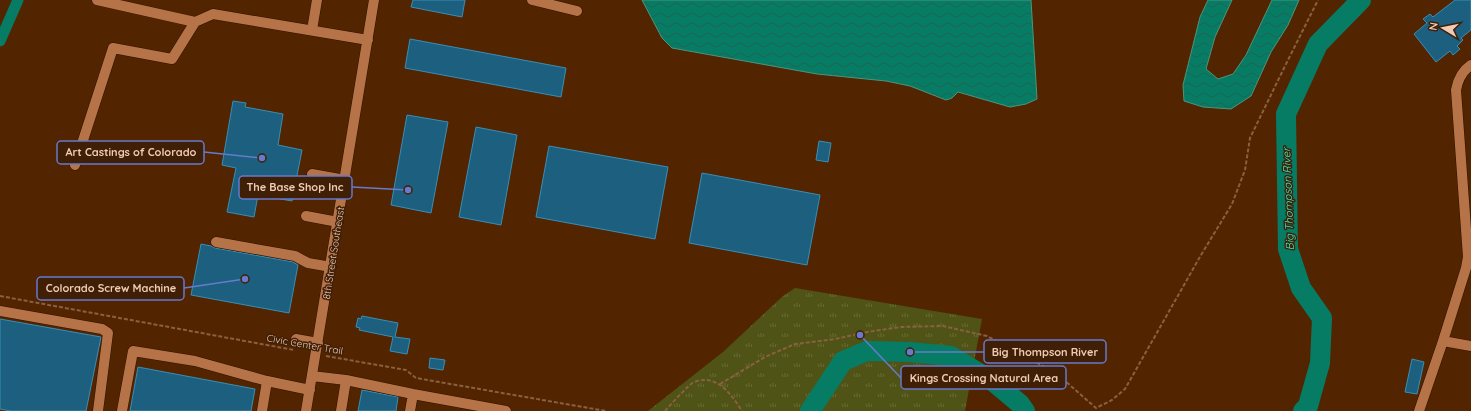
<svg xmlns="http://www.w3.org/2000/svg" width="1471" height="411" font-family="Quicksand,sans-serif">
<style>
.park{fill:url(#park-tufts)}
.water{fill:url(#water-waves);stroke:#4d947c}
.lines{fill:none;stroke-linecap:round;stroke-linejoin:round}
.canal{stroke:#077c64;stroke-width:11}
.river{stroke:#077c64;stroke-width:20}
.building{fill:#1c5f7e;stroke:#388eb7}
.minor-casing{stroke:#301000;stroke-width:11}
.path{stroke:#8a6040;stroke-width:2;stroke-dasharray:4 2;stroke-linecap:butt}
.minor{stroke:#b67348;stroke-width:10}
.labels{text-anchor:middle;stroke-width:3;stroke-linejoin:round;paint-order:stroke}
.street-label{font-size:10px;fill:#f0cbb5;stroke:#401f07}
.water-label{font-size:11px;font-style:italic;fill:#3cf6cb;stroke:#401f07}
.leader{fill:none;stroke:#677acc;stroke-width:1.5}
.callout-dot{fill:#677acc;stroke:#401f07;stroke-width:1.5}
.callout{fill:#401f07;stroke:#677acc;stroke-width:1.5}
.callout-label{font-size:11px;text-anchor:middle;font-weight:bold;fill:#f0cbb5}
</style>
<defs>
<pattern id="park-tufts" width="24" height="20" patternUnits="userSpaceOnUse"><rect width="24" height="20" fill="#4f5316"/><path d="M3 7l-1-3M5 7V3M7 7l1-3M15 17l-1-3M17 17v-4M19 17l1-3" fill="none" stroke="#696a36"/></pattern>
<pattern id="water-waves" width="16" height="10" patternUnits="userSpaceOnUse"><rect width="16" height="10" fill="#077c64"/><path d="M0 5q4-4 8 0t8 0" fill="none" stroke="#216352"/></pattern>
</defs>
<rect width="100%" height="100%" fill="#522500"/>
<path class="park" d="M795,288L982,319L965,411H648L723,352L783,296Z"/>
<path class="water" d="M642,0H1031L1037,99L1026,104L1010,107L958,92L952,98L946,100L910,86L886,81L817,74L672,48L662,38Z
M1208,0H1232L1215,37L1206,69L1218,79L1233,74L1246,55L1272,0H1299L1288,25L1271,52L1251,96L1231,109L1203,107L1184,101L1183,85L1200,17Z"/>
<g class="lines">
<path class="canal" d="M0,41L18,0"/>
<path class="river" d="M810,411L843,361L867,351L910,352L951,356L994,382L1020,404L1025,411
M1303,411L1308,406L1320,363L1322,318L1301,288L1288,249L1286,114L1318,44L1361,0"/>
</g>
<path class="building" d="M413,0H465L462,17L411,7Z
M1455,0H1471V30L1461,38L1463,40L1457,46L1460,49L1453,55L1450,51L1436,62L1414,34L1427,23L1423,19L1430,14L1433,17Z
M410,39L566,68L561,97L405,68Z
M233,101L246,103L245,107L283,114L278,145L302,150L292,201L258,195L254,217L227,212L236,168L222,165Z
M407,115L448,122L431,213L391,205Z
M476,127L517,135L501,225L459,217Z
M819,141L831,143L828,162L816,160Z
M549,146L668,167L655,239L536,217Z
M702,173L820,195L807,265L689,243Z
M201,244L211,246L215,248L293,262L298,265L289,313L191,295Z
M362,316L398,323L395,337L410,339L407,354L390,351L393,337L359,330L360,328L356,327L358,318L361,319Z
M0,319L101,337L86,411H11L0,409Z
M430,358L445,360L443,370L429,368Z
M1412,359L1424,362L1417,394L1405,392Z
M138,367L255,389L251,411H130Z
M362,390L398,397L396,411H358Z"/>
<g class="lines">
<defs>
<path id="minor" d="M97,0L195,22L213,14L368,40
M532,0L577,11
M312,30L317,0
M1471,65C1462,71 1458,79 1456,90L1468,257L1466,268L1443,341L1471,346
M75,165L113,48L172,59L195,22
M312,174L345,180
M306,216L338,222
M216,242L295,256L308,263L331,267
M0,311L102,329L108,333L98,411
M296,339L318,343
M312,376L346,380L413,394L506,411
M122,411L133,351L195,361L267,381L310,390
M262,411L267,381
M306,411L374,0
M341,411L346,380
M410,411L413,394
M1419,411L1443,341"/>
</defs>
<use href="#minor" class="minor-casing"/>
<path class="path" d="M0,296L294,350
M326,356L406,370L416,378L606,411
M720,384L765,357L795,344L835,339L867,332L901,327L943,326L987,336L1056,373L1096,408L1112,400L1125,389L1201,255L1232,204L1245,170L1250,138L1285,66L1318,0
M665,411C673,402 682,392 691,384C694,382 699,380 703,380C721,379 733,397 742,411"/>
<use href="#minor" class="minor"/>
</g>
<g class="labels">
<g class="street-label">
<text transform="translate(333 253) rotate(-81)" y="4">8th Street Southeast</text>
<text transform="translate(305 344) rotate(10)" y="4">Civic Center Trail</text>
</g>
<g class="water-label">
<text transform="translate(1288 199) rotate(-92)" y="4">Big Thompson River</text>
</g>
</g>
<path class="leader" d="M262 158L204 152M408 190L352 187M245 279L184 288M910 352L984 352M860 335L901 378"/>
<g class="callout-dot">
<circle cx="262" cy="158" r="4"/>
<circle cx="408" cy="190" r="4"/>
<circle cx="245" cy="279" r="4"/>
<circle cx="910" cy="352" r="4"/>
<circle cx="860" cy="335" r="4"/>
</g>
<g class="callout">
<rect x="57" y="141" width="147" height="23" rx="4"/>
<rect x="239" y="176" width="113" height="23" rx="4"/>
<rect x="37" y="277" width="147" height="23" rx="4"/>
<rect x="984" y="340" width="122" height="23" rx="4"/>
<rect x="901" y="366" width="165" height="23" rx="4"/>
</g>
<g class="callout-label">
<text x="131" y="156">Art Castings of Colorado</text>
<text x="295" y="191">The Base Shop Inc</text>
<text x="111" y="292">Colorado Screw Machine</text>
<text x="1045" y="356">Big Thompson River</text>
<text x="984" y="382">Kings Crossing Natural Area</text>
</g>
<g transform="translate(1443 28) rotate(280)" stroke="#401f07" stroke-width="3" paint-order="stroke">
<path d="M0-3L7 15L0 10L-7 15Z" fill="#f0cbb5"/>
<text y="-6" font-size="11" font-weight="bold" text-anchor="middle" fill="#f0cbb5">N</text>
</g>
</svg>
